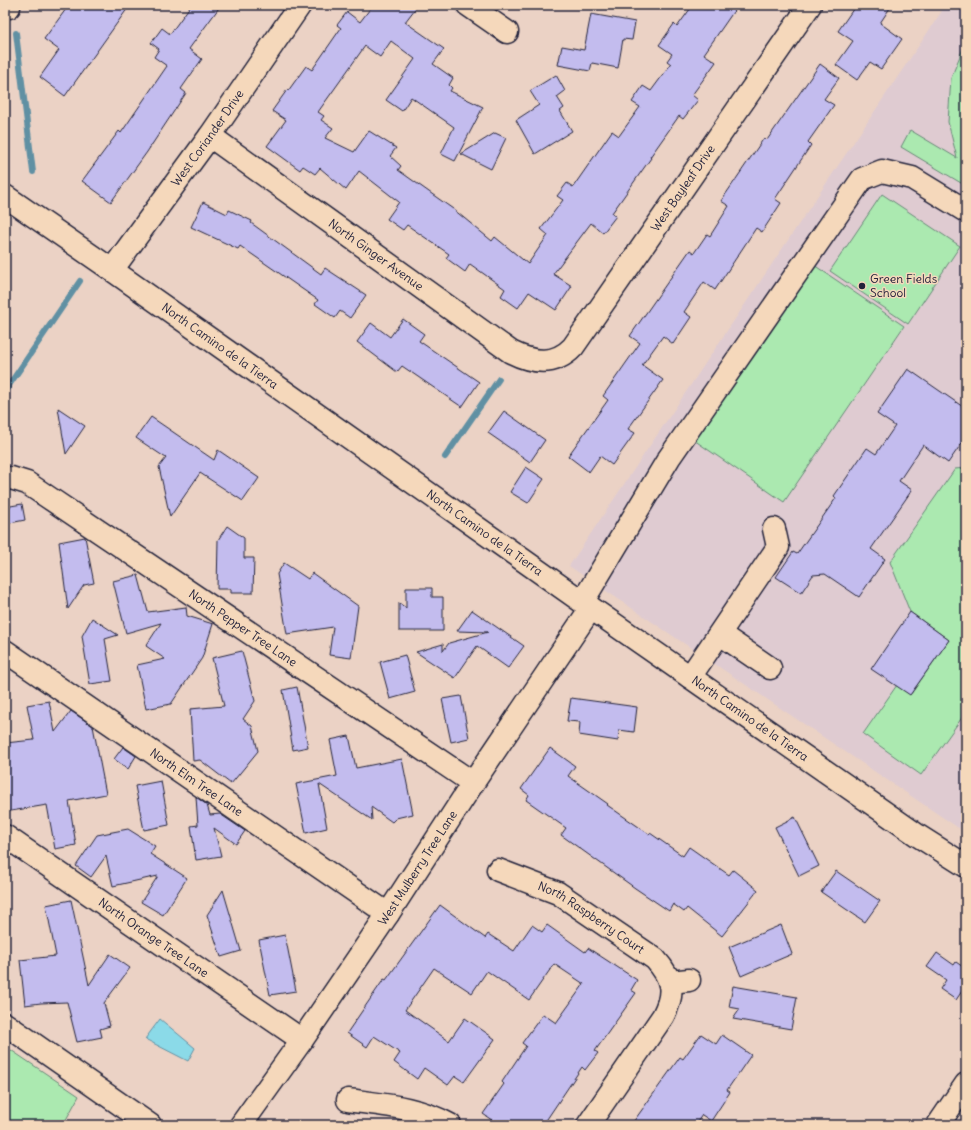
<svg xmlns="http://www.w3.org/2000/svg" width="971" height="1130" font-family="Delius,sans-serif">
<style>
.built{fill:#dfcbd1}
.green{fill:#abe9b0;stroke:#668676}
.water{fill:#8bdae8;stroke:#6190a3}
.lines{fill:none;stroke-linecap:round;stroke-linejoin:round}
.stream{stroke:#6190a3;stroke-width:6}
.building{fill:#c3bcee;stroke:#22223b}
.minor-casing{stroke:#22223b;stroke-width:25}
.minor{stroke:#f5d8bb;stroke-width:22}
.poi-dot{fill:#22223b;stroke:#f5d8bb;stroke-width:1.5}
.labels{text-anchor:middle;stroke-width:3;stroke-linejoin:round;paint-order:stroke}
.street-label{font-size:12px;fill:#22223b;stroke:#f5d8bb}
.poi-label{font-size:12px;fill:#22223b;stroke:#f5d8bb;text-anchor:start}
</style>
<rect width="100%" height="100%" fill="#ebd2c5"/>
<filter id="ink" filterUnits="userSpaceOnUse"><feTurbulence type="fractalNoise" baseFrequency=".025" numOctaves="2"/><feDisplacementMap in="SourceGraphic" scale="8" xChannelSelector="R" yChannelSelector="G"/><feConvolveMatrix kernelMatrix="1 2 1 2 8 2 1 2 1" color-interpolation-filters="sRGB"/></filter>
<g filter="url(#ink)">
<path class="built" d="M946,5H966V833L569,566Z"/>
<path class="green" d="M966,41V186L901,147L910,130L957,158L948,122L951,78Z
M882,194L960,246L908,324L830,271Z
M811,263L904,326L784,502L691,438Z
M966,468V712L921,775L863,734L897,685L911,694L949,640L910,612L890,562L955,469Z
M5,1046L79,1096L63,1125H5Z"/>
<path class="water" d="M160,1019L195,1048L188,1061L145,1039Z"/>
<g class="lines">
<path class="stream" d="M16,33L33,172
M5,391L80,281
M445,457L499,379"/>
</g>
<path class="building" d="M69,5H130L65,96L40,77L59,50L44,39Z
M191,5H221L189,49L202,59L181,89L186,93L147,152L111,202L82,181L119,131L121,133L167,66L154,57L159,49L151,43L162,28L170,34Z
M373,5H418L405,22L444,49L433,64L453,78L449,85L452,88L450,91L483,107L455,161L441,154L454,127L411,97L402,111L386,100L415,59L391,41L380,57L365,46L318,112L324,116L321,120L333,128L325,138L354,152L369,131L396,148L390,156L401,166L398,170L453,209L492,241L495,237L528,264L548,235L541,229L563,200L557,196L567,183L573,187L612,131L619,136L640,107L632,102L643,86L651,91L671,64L667,61L672,54L659,45L674,24L677,27L693,5H738L704,54L716,62L692,95L698,100L683,119L679,116L650,157L651,158L612,213L616,216L603,233L591,223L553,274L572,286L556,310L529,292L518,308L501,296L505,289L470,264L465,272L446,258L449,254L407,225L403,230L387,219L399,202L359,171L346,190L320,168L315,174L303,166L300,170L267,146L286,120L272,111L287,90L288,91L306,66L312,70L341,28L337,25L347,12L360,22Z
M856,5H892L880,23L902,39L881,69L870,62L857,80L836,65L853,41L838,31Z
M591,14L635,22L632,40L623,39L618,68L592,63L590,71L558,65L562,46L584,50Z
M820,64L839,78L824,99L834,105L808,142L811,145L775,199L781,203L762,232L756,228L715,290L704,282L684,312L691,317L673,344L663,336L642,365L663,380L628,429L635,433L612,465L600,456L589,472L568,456L608,400L603,396L640,343L630,336L690,250L694,253L707,234L710,236L729,206L721,201L764,138L767,140Z
M556,75L565,91L557,97L564,108L560,111L572,131L535,154L516,120L539,105L530,91Z
M495,133L506,138L491,169L461,154Z
M203,202L227,214L229,210L252,221L251,223L321,274L325,268L366,295L350,318L340,311L335,318L315,304L318,300L240,246L238,249L191,227Z
M403,319L424,334L419,341L479,382L462,407L402,366L397,372L357,342L371,323L390,337Z
M908,369L966,409V437L948,463L923,445L899,481L912,490L871,549L885,559L859,597L825,574L813,575L801,593L776,577L793,552L797,554L836,498L834,496L867,448L876,454L895,426L877,414Z
M58,408L85,426L66,454Z
M504,411L545,440L530,462L488,433Z
M151,417L214,460L218,450L259,478L243,501L200,473L170,517L159,467L166,458L136,438Z
M526,467L544,479L528,503L510,492Z
M22,504L25,520L5,524V507Z
M227,526L244,538V558H254L253,593H231V589H217L218,540Z
M85,537L94,583L84,585L68,609L59,542Z
M284,563L308,579L312,573L358,606L351,658L329,655L333,627L287,634L277,574Z
M138,575L148,612L186,607L187,616L213,624L202,658L171,704L146,709L137,665L165,659L146,646L161,623L126,633L113,581Z
M406,588H432V597H443V631H399V603L406,608Z
M472,610L524,646L508,668L477,646L455,678L416,652L443,644V651L449,643L488,632L457,631Z
M910,612L949,640L910,695L871,669Z
M92,618L118,635L105,639L112,681L90,684L82,636Z
M242,651L255,701L243,719L252,726L258,751L231,784L200,760L193,761L190,709L224,706L212,658Z
M405,655L415,692L390,699L380,662Z
M297,687L308,747L293,750L283,690Z
M461,696L469,738L451,742L442,699Z
M571,698L637,707L634,732L619,730L618,741L579,735L580,722L567,721Z
M49,701L55,732L71,711L93,726L106,794L69,801L76,845L55,849L47,805L5,812V743L34,740L27,705Z
M349,736L356,768L402,759L413,814L396,818L392,822L371,807L372,820L319,784L327,828L306,833L296,784L337,776L330,740Z
M123,747L136,756L128,769L114,759Z
M550,748L575,766L568,776L608,804L607,805L649,834L650,833L683,856L689,847L729,875L733,870L758,890L722,936L687,908L684,912L673,904L669,911L635,888L561,835L566,828L526,800L529,795L521,789Z
M161,781L169,825L144,830L135,786Z
M196,797L207,805L210,815L220,814L245,831L236,844L214,828L221,856L196,860L191,826L198,825Z
M795,817L819,866L799,876L775,827Z
M128,829L155,846L150,854L187,878L163,915L141,902L158,876L113,886L106,856L91,877L76,866L97,835Z
M836,871L880,901L865,922L821,892Z
M223,890L241,951L221,957L207,915Z
M71,900L89,985L110,954L130,968L104,1003L110,1026L100,1029L102,1037L77,1042L67,1002L41,1003L25,1005L20,960L56,956L46,905Z
M440,905L485,938L488,934L514,951L532,925L542,932L547,925L585,952L588,948L637,980L631,990L636,993L595,1051L598,1053L585,1070L582,1067L543,1125H499L483,1114L504,1084L502,1082L526,1046L522,1043L543,1014L556,1023L584,984L554,964L529,1000L487,971L472,993L434,968L405,1010L449,1041L465,1018L495,1039L464,1082L455,1076L448,1085L424,1068L417,1079L394,1062L400,1053L374,1036L367,1047L347,1033L384,979L386,980Z
M781,925L792,954L741,976L729,947Z
M285,935L296,991L270,995L259,940Z
M937,953L954,965L956,962L966,969V985L956,1000L940,989L946,980L927,967Z
M733,986L797,997L791,1029L733,1019L740,1009L729,1007Z
M701,1034L716,1044L722,1035L751,1055L727,1090L730,1092L711,1121L702,1115L695,1125H631L680,1057L683,1059Z"/>
<g class="lines">
<defs>
<g id="minor">
<path d="M9,5V7"/>
<path d="M468,5L507,32"/>
<path id="s1" d="M210,136L511,352C533,363 555,366 573,347L810,5"/>
<path id="s2" d="M5,196L112,270L591,608L917,835L966,866"/>
<path id="s3" d="M112,270L210,136L300,5"/>
<path id="s4" d="M5,479L11,478L27,483L473,783"/>
<path d="M583,601L669,458L862,179L882,171L912,178L966,211"/>
<path d="M720,634L770,668"/>
<path id="s5" d="M5,651L388,914"/>
<path d="M690,677L778,547L774,529"/>
<path id="s6" d="M5,836L302,1040"/>
<path id="s7" d="M498,870L558,893L655,959C673,979 675,993 663,1016L588,1125"/>
<path d="M670,982L689,980"/>
<path d="M5,1024L150,1125"/>
<path d="M348,1100C384,1105 418,1107 450,1125"/>
<path id="s8" d="M241,1125L302,1040L388,914L473,783L591,608"/>
<path d="M938,1125L966,1084"/>
</g>
</defs>
<use href="#minor" class="minor-casing"/>
<use href="#minor" class="minor"/>
</g>
</g>
<circle class="poi-dot" cx="862" cy="286" r="4"/>
<g class="labels">
<g class="street-label">
<text dy="4" stroke="none"><textPath href="#s3" startOffset="163">West Coriander Drive</textPath></text>
<text dy="4" stroke="none"><textPath href="#s1" startOffset="631">West Bayleaf Drive</textPath></text>
<text dy="4" stroke="none"><textPath href="#s1" startOffset="204">North Ginger Avenue</textPath></text>
<text dy="4" stroke="none"><textPath href="#s2" startOffset="262">North Camino de la Tierra</textPath></text>
<text dy="4" stroke="none"><textPath href="#s2" startOffset="586">North Camino de la Tierra</textPath></text>
<text dy="4" stroke="none"><textPath href="#s4" startOffset="283">North Pepper Tree Lane</textPath></text>
<text dy="4" stroke="none"><textPath href="#s2" startOffset="910">North Camino de la Tierra</textPath></text>
<text dy="4" stroke="none"><textPath href="#s5" startOffset="232">North Elm Tree Lane</textPath></text>
<text dy="4" stroke="none"><textPath href="#s8" startOffset="312">West Mulberry Tree Lane</textPath></text>
<text dy="4" stroke="none"><textPath href="#s7" startOffset="105">North Raspberry Court</textPath></text>
<text dy="4" stroke="none"><textPath href="#s6" startOffset="180">North Orange Tree Lane</textPath></text>
</g>
<g class="poi-label">
<text x="870" y="283">Green Fields<tspan x="870" dy="14">School</tspan></text>
</g>
</g>
<rect width="971" height="1130" fill="none" stroke="#f5d8bb" stroke-width="20"/>
<rect x="10" y="10" width="951" height="1110" fill="none" stroke="#22223b" stroke-width="1.5" filter="url(#ink)"/>
</svg>
